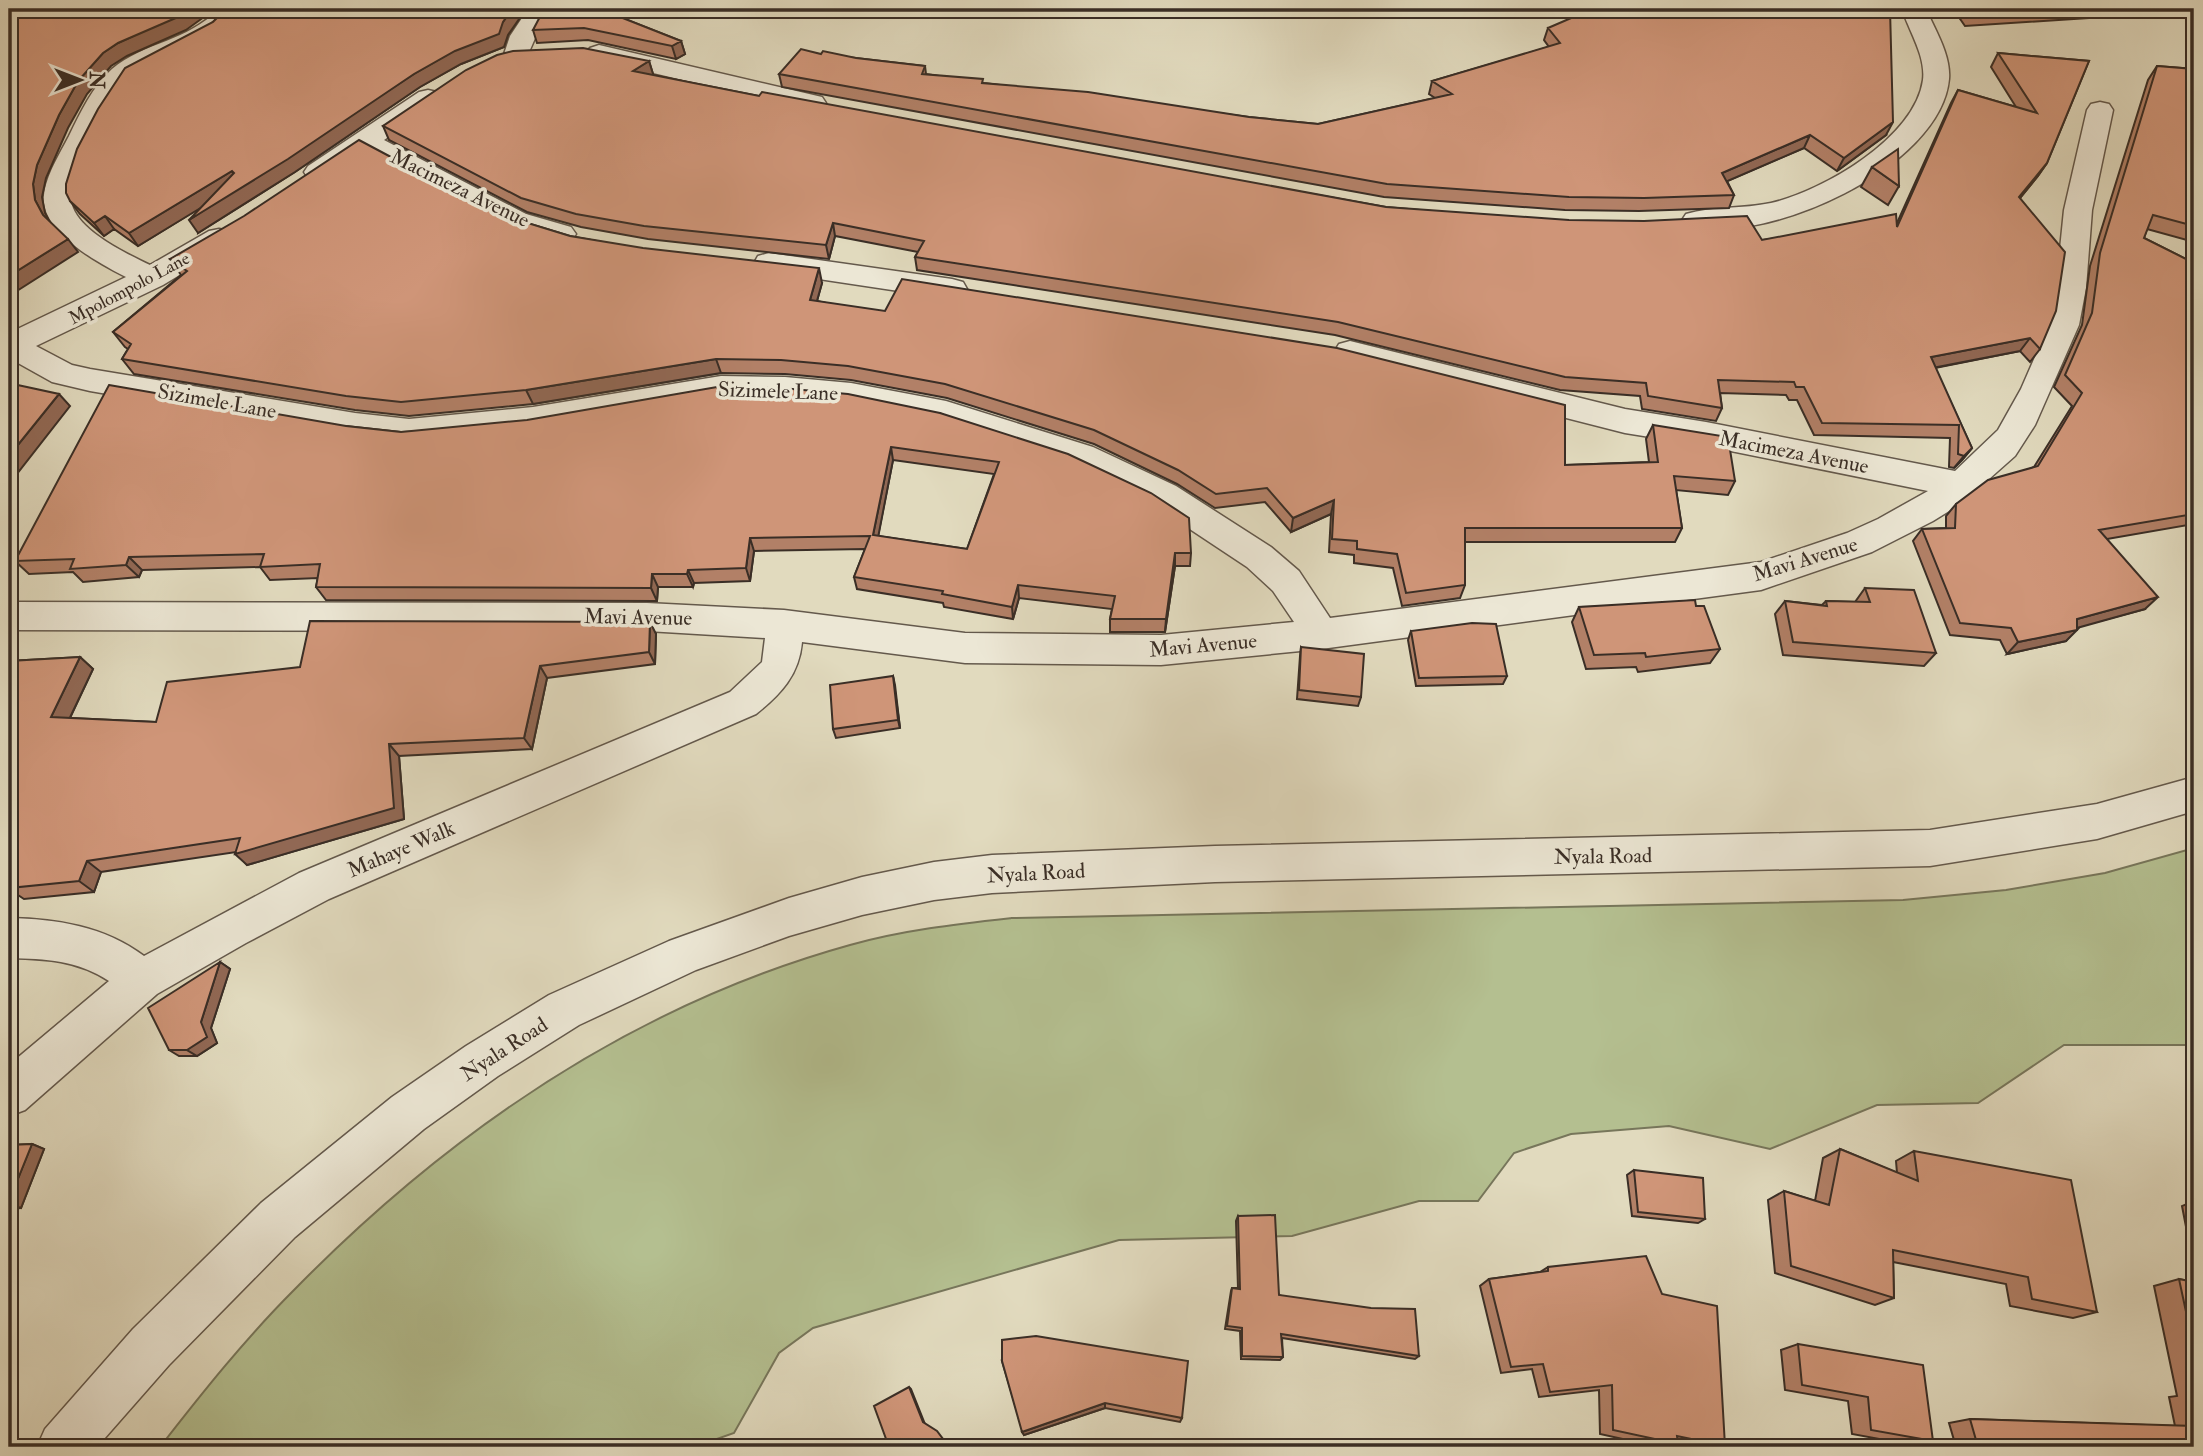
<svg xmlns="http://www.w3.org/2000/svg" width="2203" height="1456" font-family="'IM FELL Double Pica',serif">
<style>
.green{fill:#b4bf90;stroke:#77765b;stroke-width:2}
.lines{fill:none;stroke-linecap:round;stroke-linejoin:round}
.minor-casing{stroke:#64594c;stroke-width:3}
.tertiary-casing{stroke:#64594c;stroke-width:3}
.minor{fill:#ece7d5;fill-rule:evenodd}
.tertiary{fill:#ece7d5;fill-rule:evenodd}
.wall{fill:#b28067;stroke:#3a2e26;stroke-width:2;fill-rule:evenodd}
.shaded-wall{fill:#916854;stroke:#3a2e26;stroke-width:2}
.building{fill:#cf9578;stroke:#3a2e26;stroke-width:2;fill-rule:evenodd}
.labels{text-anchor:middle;stroke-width:7;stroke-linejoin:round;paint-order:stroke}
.far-street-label{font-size:18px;fill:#3a2e26;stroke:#ece7d5}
.street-label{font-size:21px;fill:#3a2e26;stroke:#ece7d5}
</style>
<rect width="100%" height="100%" fill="#e1dabe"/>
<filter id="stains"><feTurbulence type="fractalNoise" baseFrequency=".00286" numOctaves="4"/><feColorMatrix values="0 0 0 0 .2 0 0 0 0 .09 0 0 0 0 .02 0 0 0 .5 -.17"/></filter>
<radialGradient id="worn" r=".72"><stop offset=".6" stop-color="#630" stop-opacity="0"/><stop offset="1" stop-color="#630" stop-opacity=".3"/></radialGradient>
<path class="green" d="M2194,848V1045H2064L1978,1103L1877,1105L1770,1149L1669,1126L1571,1134L1514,1153L1478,1201H1419L1292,1236L1119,1240L813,1328L779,1353L734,1433L694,1447H160C202,1393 245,1339 294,1290C450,1131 634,1005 850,945C903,930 958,924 1012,918L1903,900L2006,890L2105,873Z"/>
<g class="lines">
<defs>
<path id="minor" d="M218,9H243C215,50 167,50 132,79C113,94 64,186 73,208C83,233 127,254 150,265L209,231L219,229L229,231L234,238L229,245L163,285L36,346L72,365L90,369L355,413L409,419L533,407L721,376L785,377L851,383L946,401L1093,447L1176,486L1271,547L1299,571L1330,618L1761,562L1847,533L1878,519L1928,491L1706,446L1625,433L1339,360L1334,352L1339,344L1350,341L1625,409L1706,422L1955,471L1998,430L2021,389L2049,325L2056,288L2064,210L2087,110L2091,104L2100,102L2109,104L2113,110L2092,210L2086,288L2079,325L2035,425L2015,456L1962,503L1933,521L1872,552L1761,590L1321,649L1161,665L965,663L802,642C799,675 781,694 756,714L329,899L246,943L157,994L25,1110L9,1116V1065L109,981C77,960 46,959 9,958V918C57,919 104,926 144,956L299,873L730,692L762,662L765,638L647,631L9,630V602L647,603L784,610L965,633L1161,635L1294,622L1273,591L1247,567L1152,504L1069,465L943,424L851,405L785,399L721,398L533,431L409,443L355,437L90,391L52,382L9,358V333L126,277C100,264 39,231 44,195C46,176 60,153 69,136C80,113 93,86 112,69C144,42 189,41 218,9Z
M528,9H552L536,36L526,59L517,62L508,59L504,54L510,36Z
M1902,9H1926C1935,30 1951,55 1949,79C1941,168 1764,247 1686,226L1682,220L1686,214C1713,206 1743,209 1771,203C1823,191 1915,138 1923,80C1926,56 1909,31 1902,9Z
M599,45L822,97L826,103L822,109L813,111L590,58L586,53L590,48Z
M428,90L437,92L441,98L437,104L384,140L526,214L571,227L576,234L571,241C531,251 407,174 366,152C349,164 330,184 308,178L304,172L308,166L419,92Z
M769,253L952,279L963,282L967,289L963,296L952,299L758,270L754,263L758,256Z"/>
<path id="tertiary" d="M2194,777V811L2097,839L1930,866L1215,882L992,893L934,900L862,915L789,936L696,970L579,1025L498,1076L424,1129L295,1237L169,1365L97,1447H37L45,1429L133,1329L261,1203L392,1097L466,1046L549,995L669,941L789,898L862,877L934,862L992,855L1215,846L1930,830L2097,804Z"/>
</defs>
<use href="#minor" class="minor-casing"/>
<use href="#tertiary" class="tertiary-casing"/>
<use href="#minor" class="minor"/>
<use href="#tertiary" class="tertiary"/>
</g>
<path class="wall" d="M226,9H526L508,35L504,47L461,64L420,87L295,172L198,233L200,208L138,246L114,229L104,236L80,214L70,201L213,22Z
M609,9L610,13L681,41L685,54L676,59L588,40L537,43L533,30Z
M1927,9H2110L2104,17L1965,26L1958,16L1931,15Z
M1548,28L1886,135L1837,171L1804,148L1727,181L1734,195L1729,208L1639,211L1565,210L1384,197L782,87L779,74L821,54L925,66L926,74L984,83L1249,117L1318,124L1435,98L1429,94L1432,81L1549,47L1544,40Z
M1998,53L2089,61L2047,163L2038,176L2020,198L2040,349L2030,362L2020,351L1935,368L1972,448L1962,460L1954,468L1949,467L1950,438L1814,435L1797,400H1789L1786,395L1720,393L1722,408L1716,421L1642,409L1640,396L1560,390L1335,335L917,270L915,257L918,252L835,236L829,259L648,239L581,227L527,212L389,140L383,126L649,61L653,74L652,75L759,96L1386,207L1762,240L1897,223L1951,103L1958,90L2016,107L1991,67Z
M2157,66L2194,69V242L2147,229L2144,238L2194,263V524L2107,539L2145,609L2077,627L2066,641L2007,654L2000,640L1950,635L1913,541L1922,529L1946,528V516L1956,504L2034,467L2072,406L2054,387L2082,325L2090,266L2148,80Z
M1872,167L1899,186L1888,205L1861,187Z
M498,214L570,236L822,283L817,301L1565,465L1649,462L1646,439L1653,425L1735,481L1728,495L1676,490L1682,528L1675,542H1465V585L1460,598L1402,606L1393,568L1354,563V555L1329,552L1331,514L1291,532L1265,502L1215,508L1177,484L1094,444L947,398L851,380L785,374L721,373L533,404L409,416L355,410L134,374L122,359L128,349L125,347L113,332L181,275L170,259Z
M940,413L1191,553L1190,566H1175L1165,632H1110V619L1112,609L1019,598L1013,619L944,607L943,603L857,589L854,577L865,549L754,551L750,581L694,583L693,587H658L657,601L326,600L316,587L318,578L270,580L260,567L142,570L139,577L83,582L73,572L29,574L15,561L346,426L401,432ZM893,460L994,474L967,549L878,536Z
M1865,588L1936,653L1924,666L1783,655L1775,614L1785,601L1822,605L1826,601L1855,602Z
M1696,606L1720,649L1710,663L1638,672L1636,667L1586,669L1572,622L1579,607Z
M1411,631L1507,676L1503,684L1416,686L1408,640Z
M656,634L655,664L547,678L532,749L399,756L404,819L247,865L236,852L101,872L94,892L24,899L9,889V883L13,861H9V661L80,657L93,669L70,718L156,722Z
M1301,647L1361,697L1358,706L1297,699L1300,656Z
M893,676L900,728L836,738L833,729Z
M220,962L230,969L211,1028L217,1043L197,1056H179L169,1050Z
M32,1144L44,1149L21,1208L9,1209V1145Z
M1840,1149L1897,1173L1896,1161L1914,1151L2097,1312L2073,1318L2010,1306L2006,1284L1893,1262L1894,1298L1875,1305L1775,1273L1768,1200L1784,1191L1815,1201L1823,1158Z
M1634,1170L1705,1219L1698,1223L1632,1216L1627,1175Z
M2194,1201V1268L2182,1206Z
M1238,1216L1279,1295L1419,1356L1415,1359L1282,1338L1283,1357L1280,1360L1241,1359L1240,1331L1225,1329L1231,1291L1232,1288H1238L1236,1221Z
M1548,1267L1725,1446L1717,1447H1699L1678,1443V1444L1666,1447H1659L1600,1434L1599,1390L1539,1397L1532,1369L1501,1373L1480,1286L1489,1279L1540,1272Z
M2179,1279L2194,1282V1447H1956L1949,1423L1970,1419L2175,1426L2169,1397L2177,1396L2154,1286Z
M1798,1344L1933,1441L1912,1445L1852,1434L1848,1401L1785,1390L1781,1350Z
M1002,1361L1182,1418L1180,1422L1105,1408L1024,1435Z"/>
<path class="shaded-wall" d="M190,9H215L186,30L127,56L111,66L87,94L68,128L46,178L42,197L45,213L53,228L43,215L35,200L33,184L37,165L59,115L78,81L103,53L118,43Z
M512,9H526L508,35L504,47L461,64L420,87L295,172L198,233L189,220L414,74L503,22Z
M681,41L685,54L676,59L672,46Z
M649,61L653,74L637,85L633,71Z
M1893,122L1886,135L1837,171L1844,158Z
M1810,135L1804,148L1716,186L1722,173Z
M2047,163L2038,176L2010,210L2019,197Z
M232,171L240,184L138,246L129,233Z
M105,216L114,229L104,236L94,223Z
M833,223L835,236L829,259L826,245Z
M68,239L78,252L9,296V276Z
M819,268L822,283L813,315L810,300Z
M2030,338L2020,351L1922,370L1931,357Z
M716,359L721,373L533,404L526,390Z
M59,394L70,406L9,484V456Z
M891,447L893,460L876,548L873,535Z
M1972,448L1962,460L1954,468L1964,456Z
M1334,500L1331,514L1291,532L1293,518Z
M750,538L754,551L750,581L746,568Z
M1175,553V566L1165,632L1166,619Z
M129,557L142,570L139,577L126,565Z
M688,570L694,583L693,587L687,574Z
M652,574L658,587L657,601L651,588Z
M1018,585L1019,598L1013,619L1012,607Z
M2158,597L2145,609L2066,631L2077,619Z
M650,622L656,634L655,664L649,652Z
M2077,630L2066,641L2007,654L2018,642Z
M80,657L93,669L65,728L51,717Z
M540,666L547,678L532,749L524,738Z
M893,676L895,685L900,728L898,720Z
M389,744L399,756L404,819L247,865L235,854Z
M87,861L101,872L94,892L79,881Z
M220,962L230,969L211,1028L217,1043L197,1056L187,1050L201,1022Z
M32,1144L44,1149L21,1208L9,1204V1201Z
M909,1387L911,1389L925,1424L923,1422Z
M1105,1403V1408L1024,1435L1022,1432Z"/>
<path class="building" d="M9,9H190L178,17L118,43L103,53L78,81L59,115L37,165L33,184L35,200L43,215L68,239L9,276Z
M226,9H512L503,22L499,34L455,51L414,74L288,159L189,220L234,173L232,171L129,233L105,216L94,223L70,201L66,193V184L77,149L98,109L125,68L213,22Z
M544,9H604L602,10L681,41L672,46L584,28L533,30Z
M1592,9H1890L1893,122L1844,158L1810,135L1722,173L1734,195L1644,198L1569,197L1387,184L779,74L801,49L821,54L823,51L856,58L925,66L922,74L983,79L982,83L1088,92L1249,117L1318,124L1452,94L1432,81L1560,43L1548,28Z
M1971,9H2014L1973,11Z
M583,48L649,61L633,71L759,96L762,92L1386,207L1569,220L1644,221L1747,216L1762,240L1896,214L1897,227L1958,90L2037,113L1998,53L2089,61L2047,163L2019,197L2065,252L2056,311L2040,349L2030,338L1931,357L1972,448L1964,456L1958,454L1959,425L1822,423L1804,387H1796L1794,382L1718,380L1722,408L1648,396L1646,383L1565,377L1338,322L915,257L924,241L833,223L826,245L644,226L576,214L521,198L383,126L466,70L497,55L513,51Z
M2157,66L2194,69V226L2153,215L2144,238L2194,263V514L2099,530L2158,597L2077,619V630L2018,642L2011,628L1960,623L1922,529L1955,528L1956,504L1988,480L2038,466L2082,393L2065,375L2092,313L2100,253Z
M359,140L498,214L570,236L643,248L819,268L810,300L885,311L902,279L1337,348L1565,405V465L1658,462L1653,425L1728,437L1735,481L1674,476L1682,528H1465V585L1406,593L1397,554L1357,549V541L1332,539L1334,500L1293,518L1267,488L1216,494L1178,470L1094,430L945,384L848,366L781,360L716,359L526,390L401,402L346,396L122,359L131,344L113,332L187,271L170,259L244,216Z
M1898,149L1899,186L1872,167Z
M13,384L59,394L9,456V388Z
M109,385L346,426L401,432L527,420L717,387L781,388L848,394L940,413L1068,454L1151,493L1189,518L1191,553H1175L1166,619H1110L1115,596L1018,585L1012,607L942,594L943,591L854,577L870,536L750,538L746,568L688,570L687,574H652L651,588L316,587L320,564L260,567L264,554L129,557L126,565L70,569L74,559L15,561ZM891,447L999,462L967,549L873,535Z
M1865,588L1914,590L1936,653L1793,642L1785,601L1827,606L1826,601L1870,602Z
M1695,600L1696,606H1704L1720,649L1646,657L1645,653L1594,655L1579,607Z
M310,621L650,622L649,652L540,666L524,738L389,744L394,808L235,854L240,838L87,861L79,881L9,888L16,848L9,849V661L80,657L51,717L156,722L167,682L300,667Z
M1472,623L1496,624L1507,676L1419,678L1411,631Z
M1301,647L1364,654L1361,697L1299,690Z
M893,676L898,720L833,729L830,685Z
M220,962L201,1022L207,1037L187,1050H169L148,1008Z
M32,1144L9,1201V1145Z
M1840,1149L1918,1181L1914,1151L2071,1180L2097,1312L2032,1299L2028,1277L1893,1250L1894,1298L1791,1266L1784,1191L1829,1205Z
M1634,1170L1703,1178L1705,1219L1638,1212Z
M1275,1215L1279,1295L1371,1308L1415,1309L1419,1356L1281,1334L1283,1357L1242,1356V1328L1227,1326L1232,1288L1240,1289L1238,1216Z
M1646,1256L1662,1294L1717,1306L1725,1446L1677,1436L1678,1444L1613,1430L1612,1385L1550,1392L1543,1364L1511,1367L1489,1279L1548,1271V1267Z
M2179,1279L2194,1282V1349Z
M1036,1336L1188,1361L1182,1418L1105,1403L1022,1432L1002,1361V1340Z
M1798,1344L1923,1365L1933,1441L1871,1430L1868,1397L1802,1385Z
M909,1387L923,1422L937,1431L943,1439L944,1447H889L874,1406Z
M1970,1419L2194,1426V1447H1978Z"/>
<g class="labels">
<g class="far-street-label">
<text transform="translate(129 288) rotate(-28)" y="6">Mpolompolo Lane</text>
</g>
<g class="street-label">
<text transform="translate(460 188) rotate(26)" y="7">Macimeza Avenue</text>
<text transform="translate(778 391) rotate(2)" y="7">Sizimele Lane</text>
<text transform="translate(217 401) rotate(10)" y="7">Sizimele Lane</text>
<text transform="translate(1794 452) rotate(11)" y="7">Macimeza Avenue</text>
<text transform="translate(1805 559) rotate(-17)" y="7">Mavi Avenue</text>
<text transform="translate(638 617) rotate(1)" y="7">Mavi Avenue</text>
<text transform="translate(1203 645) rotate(-5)" y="7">Mavi Avenue</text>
<text transform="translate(401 849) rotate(-23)" y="7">Mahaye Walk</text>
<text transform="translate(1603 856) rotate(-1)" y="7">Nyala Road</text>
<text transform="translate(1036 873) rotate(-3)" y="7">Nyala Road</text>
<text transform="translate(504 1049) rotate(-33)" y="7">Nyala Road</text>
</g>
</g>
<rect width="2203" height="1456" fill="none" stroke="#e1dabe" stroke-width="35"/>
<rect x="10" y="10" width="2182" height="1435" fill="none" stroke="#3a2e26" stroke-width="3.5"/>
<rect x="18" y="18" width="2168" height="1421" fill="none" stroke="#3a2e26" stroke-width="2"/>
<g transform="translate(80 80) rotate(90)" stroke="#ece7d5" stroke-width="5" paint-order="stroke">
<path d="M0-5L12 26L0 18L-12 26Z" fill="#3a2e26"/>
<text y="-10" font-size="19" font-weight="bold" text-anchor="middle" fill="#3a2e26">N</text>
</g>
<rect width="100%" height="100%" filter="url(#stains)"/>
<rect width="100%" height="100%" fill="url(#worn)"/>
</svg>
